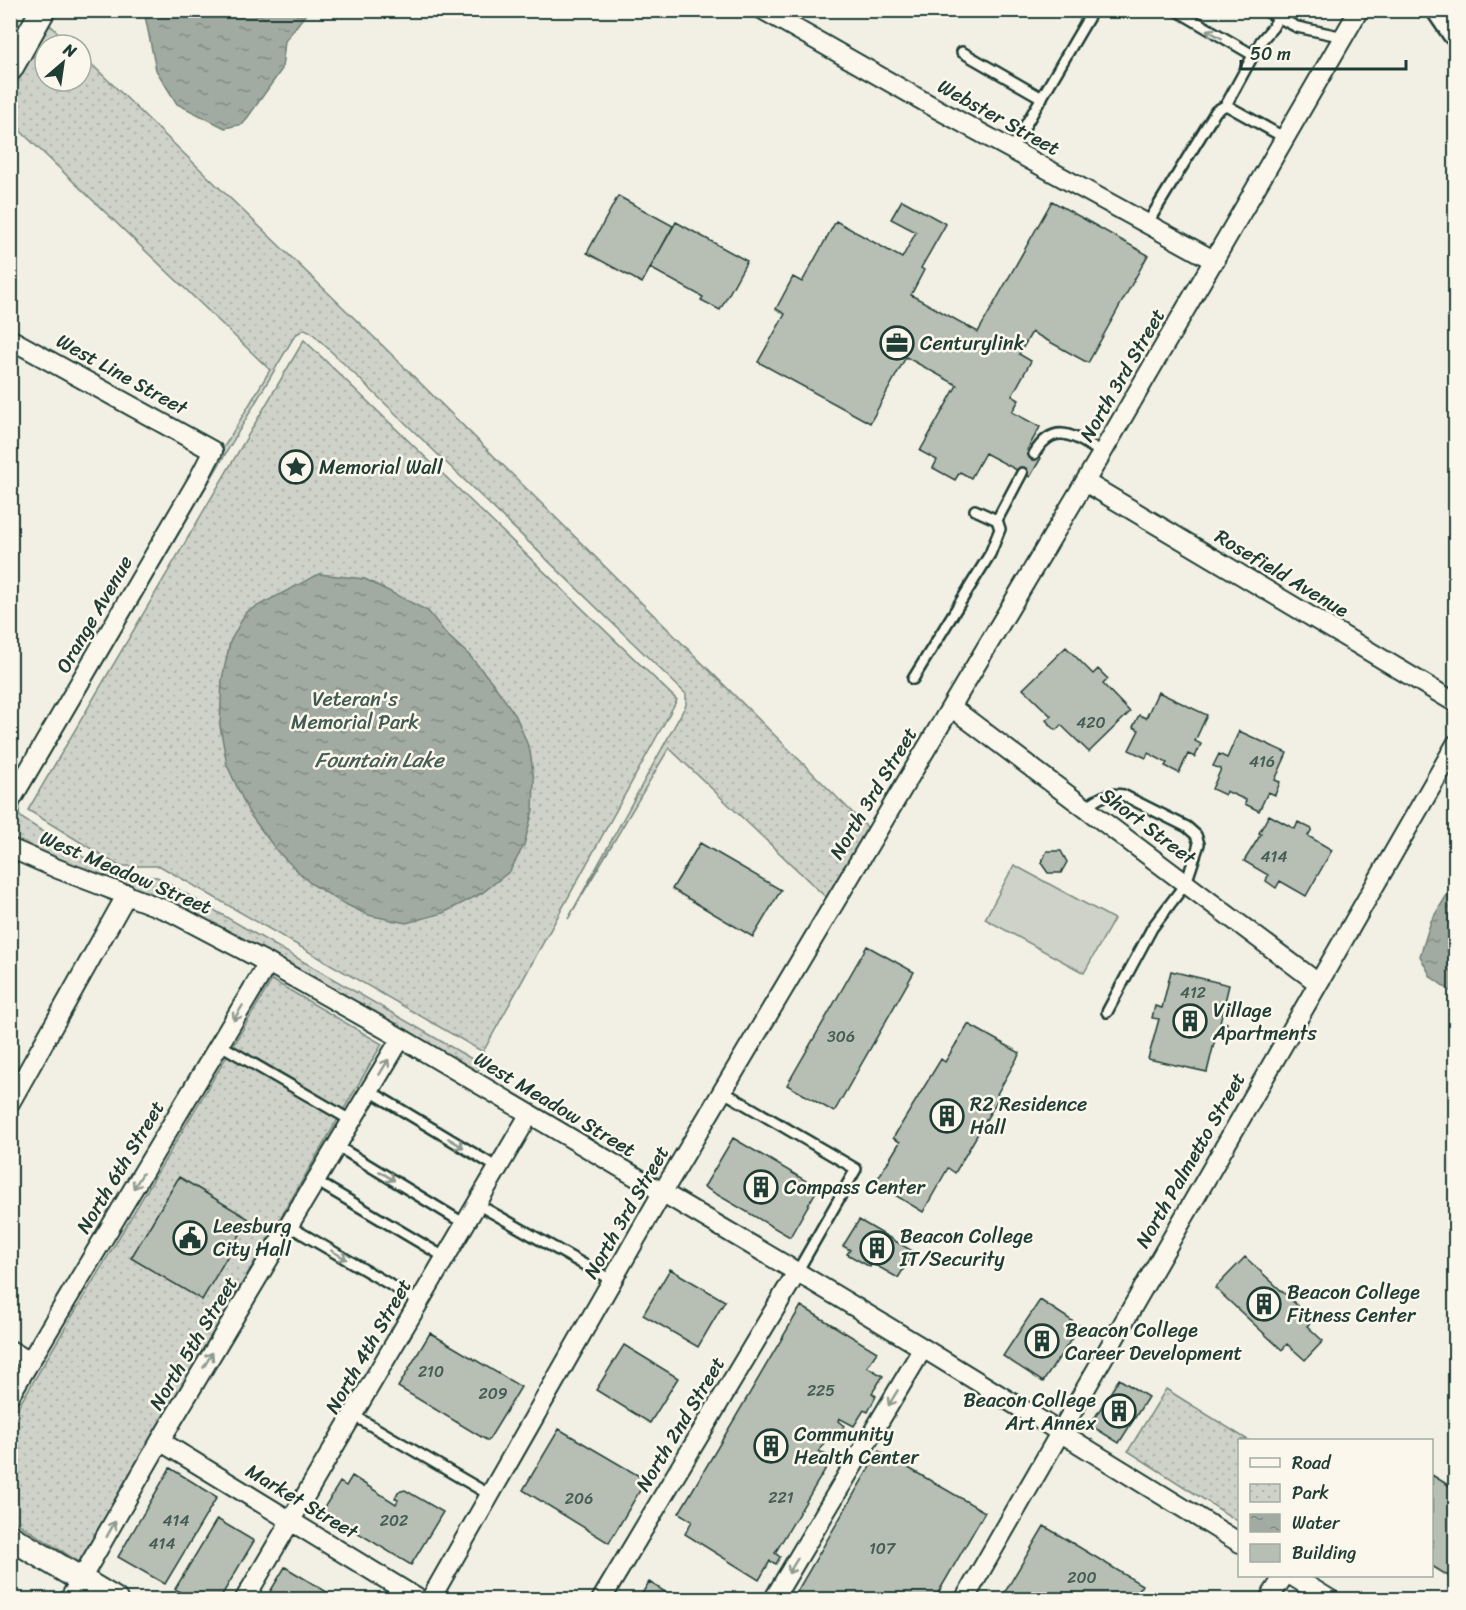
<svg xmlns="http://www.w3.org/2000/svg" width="1466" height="1610" font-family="Sriracha,sans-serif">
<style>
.park{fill:url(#park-dots);stroke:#77887e;stroke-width:1.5}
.garden{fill:#cfd2c8;stroke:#77887e;stroke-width:1.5}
.water{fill:url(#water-ripples);stroke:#6e7f75;stroke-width:1.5}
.building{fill:#b7beb3;stroke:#1f3d34;stroke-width:1.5}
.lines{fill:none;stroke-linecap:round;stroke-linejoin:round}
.lane-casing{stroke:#1f3d34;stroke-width:14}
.street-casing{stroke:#1f3d34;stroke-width:22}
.secondary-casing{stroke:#1f3d34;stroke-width:28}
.primary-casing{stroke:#1f3d34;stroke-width:32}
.lane{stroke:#fbf7ec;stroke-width:9}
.street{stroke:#fbf7ec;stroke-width:18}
.secondary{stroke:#fbf7ec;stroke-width:24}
.primary{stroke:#fbf7ec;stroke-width:27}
.oneway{stroke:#8d9a90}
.labels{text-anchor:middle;stroke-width:5;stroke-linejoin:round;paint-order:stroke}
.number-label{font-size:16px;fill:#455d54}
.street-label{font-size:20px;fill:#1f3d34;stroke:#fbf7ec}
.poi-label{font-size:20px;fill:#1f3d34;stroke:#fbf7ec;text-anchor:start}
.park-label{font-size:20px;fill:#425b52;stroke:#fbf7ec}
.water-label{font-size:21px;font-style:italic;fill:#465e55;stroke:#fbf7ec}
</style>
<defs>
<pattern id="park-dots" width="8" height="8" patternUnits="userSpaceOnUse" patternTransform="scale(1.5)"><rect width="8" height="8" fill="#cfd2c8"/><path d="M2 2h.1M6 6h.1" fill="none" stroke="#b1b5ac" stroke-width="1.8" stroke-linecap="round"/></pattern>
<pattern id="water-ripples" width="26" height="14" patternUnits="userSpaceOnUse" patternTransform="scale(1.5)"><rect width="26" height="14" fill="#a2aba1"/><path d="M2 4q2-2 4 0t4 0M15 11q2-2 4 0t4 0" fill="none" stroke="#838c84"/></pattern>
</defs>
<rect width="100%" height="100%" fill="#f2f0e5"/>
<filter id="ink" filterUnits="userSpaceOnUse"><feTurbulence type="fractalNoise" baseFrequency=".0167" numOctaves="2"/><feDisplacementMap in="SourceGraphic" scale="12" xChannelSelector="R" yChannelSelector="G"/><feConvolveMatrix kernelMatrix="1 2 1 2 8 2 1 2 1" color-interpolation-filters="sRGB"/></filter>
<g filter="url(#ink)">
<path class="park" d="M49,24L71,45H45V81H81V54L382,345L875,835L834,905L669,748L568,919L686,705V694L311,332L305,329L295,335L20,805L19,815L23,819L113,876L157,877L477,1062L482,1063L473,1080L154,901L121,907L11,844V803L270,370L11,122V92Z
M304,340L677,700L483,1052L160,866H119L28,810Z
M272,980L382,1044L79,1562L11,1519V1419Z
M1166,1389L1248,1440H1240L1239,1522L1128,1451Z"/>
<path class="garden" d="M1014,865L1114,919L1084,973L985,919Z"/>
<path class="water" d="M144,11V10L311,11L305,15L285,41L282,69L243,124L225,128L177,104L156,70Z
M319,574L365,579L428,611L447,635L469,655L492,682L516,716L530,751L534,780L533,810L524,845L510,871L482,893L443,913L406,923L368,915L341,902L310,883L277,851L249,813L227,765L220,726L222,679L230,642L246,612Z
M1455,882V994L1431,977L1420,956L1431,921Z"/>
<path class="building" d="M618,196L673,226L642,283L587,253Z
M902,200L946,224L921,268L924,270L911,295L978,332L1052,201L1148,255L1088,363L1032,332L1019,354L1031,361L1012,396L1019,400L1012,412L1040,427L1027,450L1041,458L1030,477L985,453L971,478L960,472L955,480L933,468L937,460L920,451L957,385L906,357L870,423L758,362L785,314L776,309L793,277L802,282L836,221L902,258L916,232L891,219Z
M676,222L747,261L720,310L701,300L703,297L650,268Z
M1066,647L1093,674L1098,669L1108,679L1103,684L1130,712L1089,752L1061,725L1056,730L1051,726L1046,720L1051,716L1023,689Z
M1158,692L1207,715L1195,741L1201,744L1195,757L1188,754L1179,773L1165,766L1167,763L1148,753L1146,758L1129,750L1139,730L1133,727L1139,715L1146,718Z
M1239,731L1287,753L1275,780L1280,782L1275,795L1268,792L1259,811L1245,804L1246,800L1226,791L1225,795L1212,789L1221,769L1213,766L1219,754L1227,758Z
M1269,815L1295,829L1298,822L1312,829L1308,836L1332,850L1306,896L1280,881L1276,888L1266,881L1268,875L1244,861L1261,834L1259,833Z
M700,843L781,890L753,937L672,889Z
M1047,851H1061L1067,862L1061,873H1048L1041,863Z
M867,946L914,972L834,1112L787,1085Z
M1171,971L1229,985L1220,1022L1227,1023L1224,1037L1216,1035L1207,1072L1148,1059L1159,1019L1152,1018L1155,1006L1162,1008Z
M968,1024L1020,1053L997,1094L1000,1096L955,1173L948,1168L923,1212L875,1183L900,1142L893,1138L941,1059L945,1062Z
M733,1138L818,1188L790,1237L704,1187Z
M179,1177L249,1219L202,1300L131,1258Z
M859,1220L914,1252L898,1278L872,1263L870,1267L847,1254L850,1250L843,1246Z
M1245,1257L1313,1320L1307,1326L1323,1341L1305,1360L1287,1344L1282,1350L1215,1288Z
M670,1269L725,1301L698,1347L643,1315Z
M1040,1300L1080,1326L1043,1382L1003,1356Z
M801,1306L877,1352L867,1367L883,1376L872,1393L876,1396L868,1412L864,1410L854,1426L839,1418L838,1421L844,1426L836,1440L828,1436L819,1451L832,1458L775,1553L780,1557L776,1564L770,1561L759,1580L685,1534L692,1521L679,1513Z
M430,1333L521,1387L488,1441L398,1387Z
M624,1345L678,1378L650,1423L596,1390Z
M1119,1379L1148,1397L1119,1443L1090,1425Z
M559,1429L646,1480L609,1543L523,1490Z
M879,1451L985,1512L934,1600H792Z
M170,1468L217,1497L165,1584L118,1557Z
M1432,1475L1456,1490V1581L1432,1566Z
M352,1476L396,1504L398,1500L395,1498L398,1492L405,1490L443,1512L411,1565L322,1511L340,1482L346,1486Z
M217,1519L254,1541L219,1600H192L175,1589Z
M1044,1526L1142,1585L1139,1590L1154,1600H1006L1002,1597Z
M285,1567L337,1598L336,1600H265Z
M649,1582L667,1593L663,1600H638Z"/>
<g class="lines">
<defs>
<path id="lane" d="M1176,10L1253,55
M1264,10L1297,27L1344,37
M962,52L1042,98
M1226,105L1261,41L1273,27L1282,10
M1011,150L1093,10
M1147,224L1216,111L1226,105L1285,138
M1034,454C1055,419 1075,437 1102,453
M975,510L997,520L1022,473
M913,679L990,554L1000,529L997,520
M1085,808C1098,798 1107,792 1123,795L1187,827L1196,835L1199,844L1186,883L1152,928L1107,1012
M219,1044L352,1121
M370,1091L498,1168
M722,1091L856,1169L797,1272
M337,1146L465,1224
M316,1181L446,1258
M477,1204L613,1281
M289,1226L420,1302
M353,1415L490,1495"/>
<path id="street" d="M763,10L939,110L1215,261
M10,339L213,451L198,480L10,802
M1085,482L1456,703
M951,707L1318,983
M10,848L58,869L171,912L268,963L401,1038L797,1272L923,1348L1240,1543
M10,1103L127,894
M10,1350L30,1362
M10,1395L268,963
M160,1441L420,1600
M1292,1576L1331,1600
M69,1600L160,1441L401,1038
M244,1600L529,1115
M430,1600L662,1193L1102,453L1359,10
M601,1600L797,1272
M773,1600L923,1348
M964,1600L1456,744
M1268,1600L1284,1576"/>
<path id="secondary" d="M10,69L43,10
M10,1537L115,1600"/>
<path id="primary" d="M1441,10L1456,32"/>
</defs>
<use href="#lane" class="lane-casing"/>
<use href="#street" class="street-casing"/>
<use href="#secondary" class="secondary-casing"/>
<use href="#primary" class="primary-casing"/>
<use href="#lane" class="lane"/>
<use href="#street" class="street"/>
<use href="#secondary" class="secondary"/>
<use href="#primary" class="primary"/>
</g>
<defs><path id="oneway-shaft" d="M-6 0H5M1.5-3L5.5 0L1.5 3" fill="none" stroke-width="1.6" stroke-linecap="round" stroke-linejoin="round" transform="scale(1.5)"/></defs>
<g class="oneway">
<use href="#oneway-shaft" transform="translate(1214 34) rotate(-151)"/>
<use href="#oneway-shaft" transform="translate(238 1013) rotate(121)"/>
<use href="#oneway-shaft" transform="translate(384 1067) rotate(-59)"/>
<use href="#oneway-shaft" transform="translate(456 1143) rotate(31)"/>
<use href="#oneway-shaft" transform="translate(387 1176) rotate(31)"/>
<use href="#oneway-shaft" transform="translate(138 1181) rotate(121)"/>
<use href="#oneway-shaft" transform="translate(339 1255) rotate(30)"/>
<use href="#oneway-shaft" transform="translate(208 1360) rotate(-59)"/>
<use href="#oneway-shaft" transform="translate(893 1398) rotate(121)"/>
<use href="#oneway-shaft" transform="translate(111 1529) rotate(-61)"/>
<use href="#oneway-shaft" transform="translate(793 1566) rotate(121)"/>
</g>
</g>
<defs>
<symbol id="office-ring" viewBox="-11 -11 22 22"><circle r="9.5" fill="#fbf7ec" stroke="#1f3d34" stroke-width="1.5"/><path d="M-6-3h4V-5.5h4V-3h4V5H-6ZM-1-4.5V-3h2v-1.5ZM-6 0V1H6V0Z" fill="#1f3d34"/></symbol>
<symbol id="sight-ring" viewBox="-11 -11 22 22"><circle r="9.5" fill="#fbf7ec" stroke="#1f3d34" stroke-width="1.5"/><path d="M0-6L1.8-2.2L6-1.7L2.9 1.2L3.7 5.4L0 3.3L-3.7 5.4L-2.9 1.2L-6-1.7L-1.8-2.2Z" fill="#1f3d34"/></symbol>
<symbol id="building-ring" viewBox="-11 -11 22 22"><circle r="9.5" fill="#fbf7ec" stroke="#1f3d34" stroke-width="1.5"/><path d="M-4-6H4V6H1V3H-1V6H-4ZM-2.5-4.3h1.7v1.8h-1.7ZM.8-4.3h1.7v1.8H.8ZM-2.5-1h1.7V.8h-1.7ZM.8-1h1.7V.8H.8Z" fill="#1f3d34"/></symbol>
<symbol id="civic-ring" viewBox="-11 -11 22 22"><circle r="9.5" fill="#fbf7ec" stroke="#1f3d34" stroke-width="1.5"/><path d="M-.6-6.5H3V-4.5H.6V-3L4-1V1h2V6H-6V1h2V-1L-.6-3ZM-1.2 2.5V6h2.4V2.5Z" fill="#1f3d34"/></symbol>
</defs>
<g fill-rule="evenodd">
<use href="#office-ring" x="878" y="324" width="38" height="38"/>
<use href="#sight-ring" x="277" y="448" width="38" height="38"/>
<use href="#building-ring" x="1171" y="1002" width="38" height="38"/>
<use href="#building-ring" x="928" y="1097" width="38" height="38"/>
<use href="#building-ring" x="742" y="1168" width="38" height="38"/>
<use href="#civic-ring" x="171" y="1219" width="38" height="38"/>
<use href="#building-ring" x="858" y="1229" width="38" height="38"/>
<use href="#building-ring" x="1245" y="1285" width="38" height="38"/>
<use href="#building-ring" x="1023" y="1322" width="38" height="38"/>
<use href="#building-ring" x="1100" y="1392" width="38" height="38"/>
<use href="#building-ring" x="752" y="1427" width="38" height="38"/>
</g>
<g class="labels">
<g class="number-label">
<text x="1091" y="728">420</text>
<text x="1262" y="767">416</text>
<text x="1274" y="862">414</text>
<text x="1193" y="998">412</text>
<text x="841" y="1042">306</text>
<text x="431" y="1377">210</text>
<text x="821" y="1396">225</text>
<text x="493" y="1399">209</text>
<text x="781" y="1503">221</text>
<text x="579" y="1504">206</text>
<text x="176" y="1526">414</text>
<text x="394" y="1526">202</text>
<text x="162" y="1549">414</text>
<text x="882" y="1554">107</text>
<text x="1082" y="1583">200</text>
</g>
<g class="street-label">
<text transform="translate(999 117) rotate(29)" y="7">Webster Street</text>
<text transform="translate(122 374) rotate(29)" y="7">West Line Street</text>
<text transform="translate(1122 375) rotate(-60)" y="7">North 3rd Street</text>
<text transform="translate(1282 573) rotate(31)" y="7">Rosefield Avenue</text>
<text transform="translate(94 614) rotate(-60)" y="7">Orange Avenue</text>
<text transform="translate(873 793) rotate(-59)" y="7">North 3rd Street</text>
<text transform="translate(1148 826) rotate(37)" y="7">Short Street</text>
<text transform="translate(126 872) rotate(23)" y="7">West Meadow Street</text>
<text transform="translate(555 1104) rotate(31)" y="7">West Meadow Street</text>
<text transform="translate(1190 1160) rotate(-60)" y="7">North Palmetto Street</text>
<text transform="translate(120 1167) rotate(-59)" y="7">North 6th Street</text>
<text transform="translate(626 1212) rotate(-60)" y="7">North 3rd Street</text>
<text transform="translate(193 1343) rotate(-59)" y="7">North 5th Street</text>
<text transform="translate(368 1346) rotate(-60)" y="7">North 4th Street</text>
<text transform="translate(680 1424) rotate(-59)" y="7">North 2nd Street</text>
<text transform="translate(302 1501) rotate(31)" y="7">Market Street</text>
</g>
<g class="poi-label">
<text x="920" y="350">Centurylink</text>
<text x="319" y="474">Memorial Wall</text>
<text x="1213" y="1017">Village<tspan x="1213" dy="23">Apartments</tspan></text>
<text x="970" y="1111">R2 Residence<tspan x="970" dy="23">Hall</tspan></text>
<text x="784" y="1194">Compass Center</text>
<text x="213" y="1233">Leesburg<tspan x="213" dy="23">City Hall</tspan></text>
<text x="900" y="1243">Beacon College<tspan x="900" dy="23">IT/Security</tspan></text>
<text x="1287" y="1299">Beacon College<tspan x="1287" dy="23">Fitness Center</tspan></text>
<text x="1065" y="1337">Beacon College<tspan x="1065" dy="23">Career Development</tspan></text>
<text x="1096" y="1407" text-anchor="end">Beacon College<tspan x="1096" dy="23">Art Annex</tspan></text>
<text x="794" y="1441">Community<tspan x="794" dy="23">Health Center</tspan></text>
</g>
<g class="park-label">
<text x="355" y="706">Veteran's<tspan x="355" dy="23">Memorial Park</tspan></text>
</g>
<g class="water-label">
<text x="379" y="767">Fountain Lake</text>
</g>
</g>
<rect width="1466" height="1610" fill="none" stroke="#fbf7ec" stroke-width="36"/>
<rect x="18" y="18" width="1430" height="1574" fill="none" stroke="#1f3d34" stroke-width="2" filter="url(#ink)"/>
<rect x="1238" y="1439" width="195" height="138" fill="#fbf7ec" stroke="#a3ada2" stroke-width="1.5"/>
<rect x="1250" y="1458" width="30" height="9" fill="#fbf7ec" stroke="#a3ada2" stroke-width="1.5"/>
<text x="1292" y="1469" font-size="18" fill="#1f3d34">Road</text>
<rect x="1250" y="1484" width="30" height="18" fill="url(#park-dots)" stroke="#a3ada2" stroke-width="1.5"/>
<text x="1292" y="1499" font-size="18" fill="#1f3d34">Park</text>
<rect x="1250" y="1514" width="30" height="18" fill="url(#water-ripples)" stroke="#a3ada2" stroke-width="1.5"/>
<text x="1292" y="1529" font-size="18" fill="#1f3d34">Water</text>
<rect x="1250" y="1544" width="30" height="18" fill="#b7beb3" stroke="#a3ada2" stroke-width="1.5"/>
<text x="1292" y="1559" font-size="18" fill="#1f3d34">Building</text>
<g transform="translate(63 63) rotate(29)"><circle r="28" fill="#fbf7ec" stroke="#a3ada2" stroke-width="1.5"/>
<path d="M0-4.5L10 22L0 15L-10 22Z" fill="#1f3d34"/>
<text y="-9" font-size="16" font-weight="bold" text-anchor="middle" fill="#1f3d34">N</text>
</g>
<path d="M1241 60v9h165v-9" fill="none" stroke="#1f3d34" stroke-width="3"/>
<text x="1250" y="60" font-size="18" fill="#1f3d34" stroke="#fbf7ec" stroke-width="4.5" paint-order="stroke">50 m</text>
</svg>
